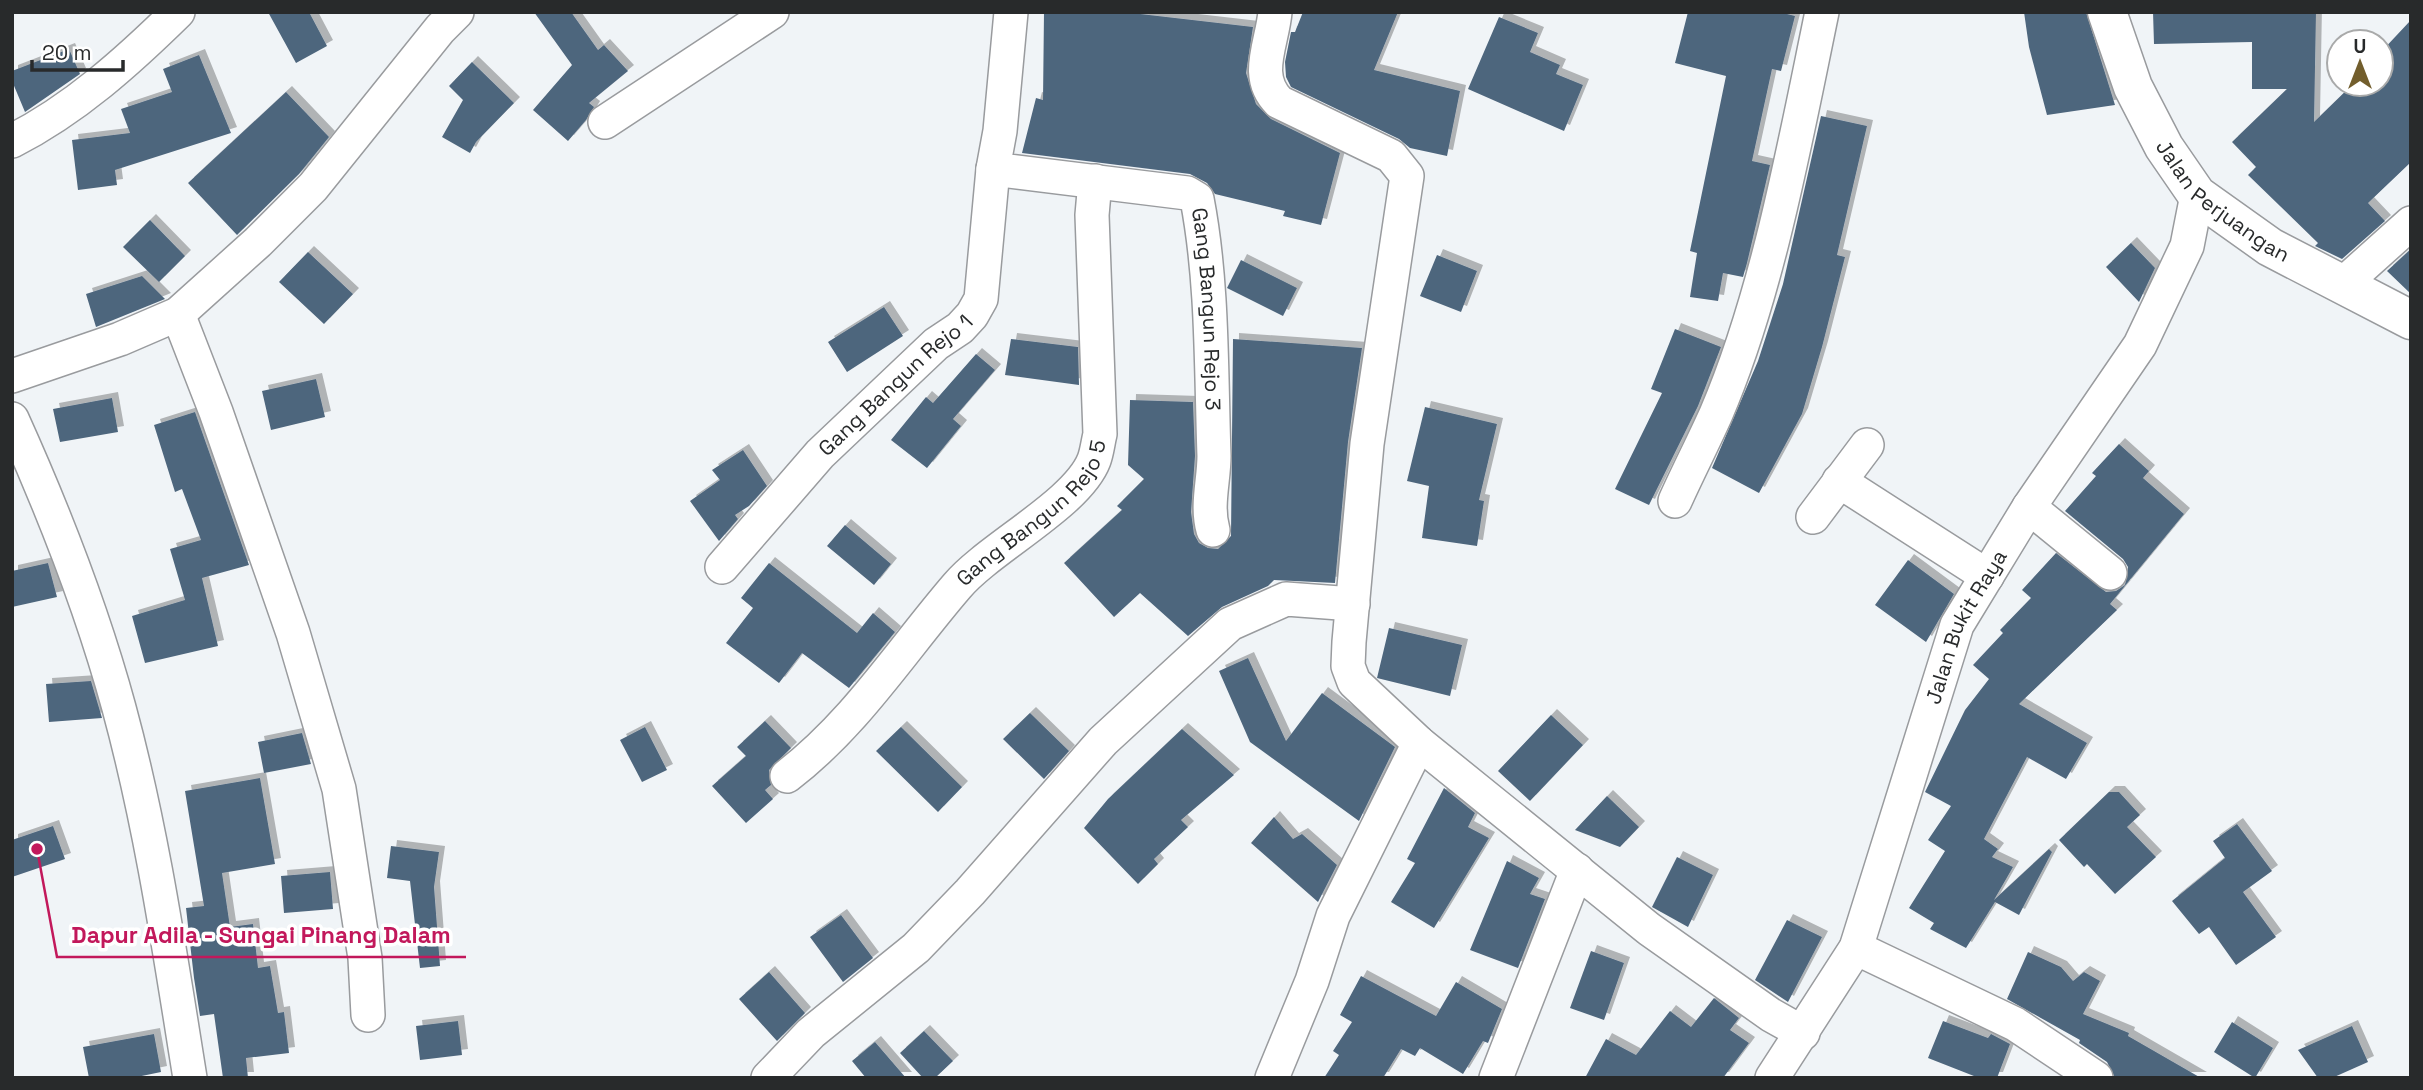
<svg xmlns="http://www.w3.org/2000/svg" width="2423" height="1090" font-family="'Space Grotesk',sans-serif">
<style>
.building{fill:#4e667d;filter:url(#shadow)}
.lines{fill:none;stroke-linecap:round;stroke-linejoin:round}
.street-casing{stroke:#999b9e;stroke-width:36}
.secondary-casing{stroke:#999b9e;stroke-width:41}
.street{stroke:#fff;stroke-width:33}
.secondary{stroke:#fff;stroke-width:38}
.labels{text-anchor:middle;stroke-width:7;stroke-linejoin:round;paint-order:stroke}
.street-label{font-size:21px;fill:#282a2b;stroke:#fff}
.leader{fill:none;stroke:#c2185b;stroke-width:2.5}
.callout-dot{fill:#c2185b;stroke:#fff;stroke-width:2.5}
.callout-label{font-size:23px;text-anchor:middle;font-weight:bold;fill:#c2185b;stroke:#fff;stroke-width:7;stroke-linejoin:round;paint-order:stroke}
</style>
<defs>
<filter id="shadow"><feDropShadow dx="6" dy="-6" stdDeviation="0" flood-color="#0004"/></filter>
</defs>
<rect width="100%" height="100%" fill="#f0f4f7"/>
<path class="building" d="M268,12H309L327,46L296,63Z
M534,12H571L598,50L604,45L628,71L589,103L594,107L586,120L568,141L533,110L572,65Z
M1044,12H1123L1253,27L1246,73L1256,104L1271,119L1340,153L1321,225L1283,216L1285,211L1215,194L1207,183L1190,174L1022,153L1036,98L1043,100Z
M1303,12H1398L1374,70L1460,91L1447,156L1410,148L1399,139L1291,87L1286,77L1285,62L1291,32H1295Z
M1688,12H1779L1795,16L1781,71L1772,69L1752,161L1770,165L1747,263L1743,277L1723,273L1718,301L1690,297L1697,253L1690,251L1726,76L1675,63Z
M2024,12H2086L2115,105L2047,115L2029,47Z
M2153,12H2316L2314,122L2353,84H2381V52L2411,20V162L2368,203L2385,221L2342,259L2315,246L2318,243L2248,175L2256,167L2232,142L2287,89H2252V42L2154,44Z
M1499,17L1538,33L1530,52L1560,65L1556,74L1583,85L1564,131L1468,89Z
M69,49L80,74L25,112L12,81V71Z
M199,55L231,133L115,170L117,185L78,190L72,140L130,133L121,109L172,92L163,69Z
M472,62L514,103L476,142L470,153L442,137L463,100L449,86Z
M286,92L329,137L299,174L237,235L188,183Z
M1821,116L1867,126L1837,255L1845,257L1822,347L1802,414L1759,493L1712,468L1758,361L1783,284Z
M150,220L185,256L159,282L123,247Z
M2131,243L2155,268L2139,302L2106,267Z
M2411,249V294L2387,271Z
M308,252L353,294L324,324L279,282Z
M1437,255L1477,271L1461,312L1420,296Z
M1241,260L1297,288L1283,316L1227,288Z
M142,276L165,299L96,327L86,294Z
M884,307L903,336L847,372L828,342Z
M1675,329L1721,347L1698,406L1649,505L1615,489L1662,393L1651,389Z
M1011,339L1078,347L1079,385L1005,375Z
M1233,339L1362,348L1348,442L1335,583L1274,580L1268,586L1222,607L1188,636L1140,593L1114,617L1064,563L1122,510L1117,506L1144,479L1128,465L1130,400L1193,402L1195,456L1191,512L1194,534L1199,543L1208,548L1218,549L1231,536Z
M976,354L995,370L953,419L961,426L927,468L891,440L926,397L933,403Z
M316,379L325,417L271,430L262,391Z
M112,398L118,432L60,442L53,409Z
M1425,407L1497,424L1479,500L1484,501L1477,546L1422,538L1429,486L1407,481Z
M195,412L249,565L202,578L218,646L145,663L132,616L185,600L170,549L201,540L182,489L175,492L154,425Z
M2119,444L2149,471L2143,478L2184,514L2110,604L2117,610L2019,704L2087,743L2066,779L2027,757L1984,839L1998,849L1992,857L2013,867L1994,900L2049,849L2052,852L2019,915L1995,902L1966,948L1930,929L1934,923L1909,908L1945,851L1928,840L1951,806L1925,792L1965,710L1989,679L1973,665L2003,633L2000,630L2031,598L2022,590L2056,553L2106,592L2116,591L2125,585L2128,567L2123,559L2065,511L2096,476L2092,473Z
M743,450L767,486L749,506L735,515L738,519L719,541L690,501L720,480L712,470Z
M845,525L891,564L874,585L827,546Z
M1908,560L1954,594L1926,642L1875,605Z
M48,563L57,597L12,607V571Z
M769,563L857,633L873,613L895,632L849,688L802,653L779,683L726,643L753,608L741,598Z
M1389,628L1462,645L1450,696L1377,678Z
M1248,658L1286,741L1322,693L1395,747L1359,821L1250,742L1219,671Z
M91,681L102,718L49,722L46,684Z
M1030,713L1069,751L1044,779L1003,739Z
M1551,715L1583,745L1530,801L1498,771Z
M765,721L791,748L769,770L771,785L765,790L773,799L746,823L712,786L746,756L737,747Z
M645,727L667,770L642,782L620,740Z
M901,727L962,787L938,812L876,751Z
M1182,729L1234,775L1181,820L1188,827L1154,859L1158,864L1138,884L1084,828L1108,799Z
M302,733L311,764L264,773L258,742Z
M260,778L275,864L222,873L230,927L253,924L258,968L270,966L278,1013L284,1012L289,1053L246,1058L248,1078H223L214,1014L200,1016L194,978L186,908L204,906L185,791Z
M1444,788L1475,813L1468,827L1489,838L1434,928L1391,902L1415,863L1407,859Z
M2109,792H2119L2140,815L2127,827L2156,857L2115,894L2087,864L2084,867L2059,840Z
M1607,796L1639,827L1620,847L1575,830Z
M1274,817L1293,839L1302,834L1337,865L1318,902L1251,843Z
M2237,824L2272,871L2243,892L2276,937L2236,965L2209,927L2199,934L2172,901L2225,858L2213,841Z
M53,826L65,859L12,877V840Z
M391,846L439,852L434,887L440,966L420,968L410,881L387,878Z
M1677,857L1713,875L1688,927L1652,907Z
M1507,861L1539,878L1530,894L1545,899L1518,968L1470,950Z
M330,872L333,909L284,913L281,876Z
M841,915L873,958L843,982L810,937Z
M1787,920L1822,937L1788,1002L1755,980Z
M1591,951L1624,963L1604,1020L1570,1008Z
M2028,952L2061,967L2073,981L2084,972L2100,981L2083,1014L2129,1033L2128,1036L2201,1078H2115L2107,1062L2079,1043L2080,1040L2007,999Z
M769,972L805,1013L777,1041L739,999Z
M1361,976L1436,1016L1456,982L1502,1009L1488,1043L1483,1041L1463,1074L1420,1048L1415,1056L1401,1049L1383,1078H1324L1339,1055L1333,1051L1352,1022L1340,1015Z
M1714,998L1739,1018L1730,1030L1749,1043L1723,1078H1585L1606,1039L1636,1055L1670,1011L1691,1027Z
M458,1021L462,1055L420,1060L416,1026Z
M1943,1021L1988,1038L1991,1034L2010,1044L1997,1078H1979L1928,1058Z
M2232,1022L2273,1048L2255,1078L2214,1052Z
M2352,1026L2368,1062L2332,1078H2318L2298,1050Z
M924,1031L953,1061L935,1078H923L900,1053Z
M154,1034L161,1072L132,1078H89L83,1047Z
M875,1042L906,1078H866L852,1061Z"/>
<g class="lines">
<defs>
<g id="street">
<path id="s1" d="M1011,12L1000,131L993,169L1187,193L1197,199C1213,282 1211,371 1214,456C1214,480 1206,506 1213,530"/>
<path d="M1275,12C1272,45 1253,76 1279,102L1391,156L1407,176L1367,444L1349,642L1348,666L1354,682L1419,743L1649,929L1771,1015L1803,1033"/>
<path d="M605,122L772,12"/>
<path d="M12,141C75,109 128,61 178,12"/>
<path d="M2343,284L2411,223"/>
<path d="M178,314L216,412L293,633L339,789L365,958L368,1015"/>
<path d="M12,376L120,339L178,314L258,242L313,187L440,29L457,12"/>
<path d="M12,419C54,512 92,609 119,708C152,829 170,954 190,1078"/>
<path d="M1839,481L1987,576"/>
<path d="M1675,501C1688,472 1703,443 1716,414C1768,293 1795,142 1822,12"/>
<path d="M2029,507L2110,573"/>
<path d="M1813,517L1867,445"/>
<path id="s2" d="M722,567L820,454L936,344L960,328L972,315L981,299L993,169"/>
<path id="s3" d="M787,776C856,723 901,651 957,586C989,548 1077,504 1094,460C1097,452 1098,442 1100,434L1092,215L1095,181"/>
<path d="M1856,948L2015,1024L2096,1078"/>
<path d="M768,1078L811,1033L916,948L970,892L1103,741L1230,624L1286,599L1353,604"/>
<path d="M1272,1078L1312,981L1333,916L1419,743"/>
<path d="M1496,1078L1577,870"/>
<path id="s4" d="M1772,1078L1856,948L1957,625L2029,507L2140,345L2187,246L2197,195"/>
</g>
<g id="secondary">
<path id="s5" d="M2107,12L2133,87L2164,147L2197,195L2270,247L2411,320"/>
</g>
</defs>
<use href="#street" class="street-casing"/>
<use href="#secondary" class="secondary-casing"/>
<use href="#street" class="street"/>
<use href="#secondary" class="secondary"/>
</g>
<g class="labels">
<g class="street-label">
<text dy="7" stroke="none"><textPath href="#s5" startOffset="228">Jalan Perjuangan</textPath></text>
<text dy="7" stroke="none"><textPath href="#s1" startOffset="476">Gang Bangun Rejo 3</textPath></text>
<text dy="7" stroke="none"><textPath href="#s2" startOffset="252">Gang Bangun Rejo 1</textPath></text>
<text dy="7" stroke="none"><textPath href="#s3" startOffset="362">Gang Bangun Rejo 5</textPath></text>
<text dy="7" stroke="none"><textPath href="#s4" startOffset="495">Jalan Bukit Raya</textPath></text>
</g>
</g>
<path class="leader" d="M37 849L57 957H466"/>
<circle class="callout-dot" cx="37" cy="849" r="7"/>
<g class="callout-label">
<text x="261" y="943">Dapur Adila - Sungai Pinang Dalam</text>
</g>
<rect width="2423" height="1090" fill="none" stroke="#282a2b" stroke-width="28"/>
<g transform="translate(2360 63)"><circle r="33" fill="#ffffff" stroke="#a9aaaa" stroke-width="2"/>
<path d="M0-5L12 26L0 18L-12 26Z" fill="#725e2d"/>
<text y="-10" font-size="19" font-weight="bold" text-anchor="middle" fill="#282a2b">U</text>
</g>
<path d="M32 60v10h91v-10" fill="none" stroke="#282a2b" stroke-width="3.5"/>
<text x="42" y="60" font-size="21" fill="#282a2b" stroke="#ffffff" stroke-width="5" paint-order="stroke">20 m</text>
</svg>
